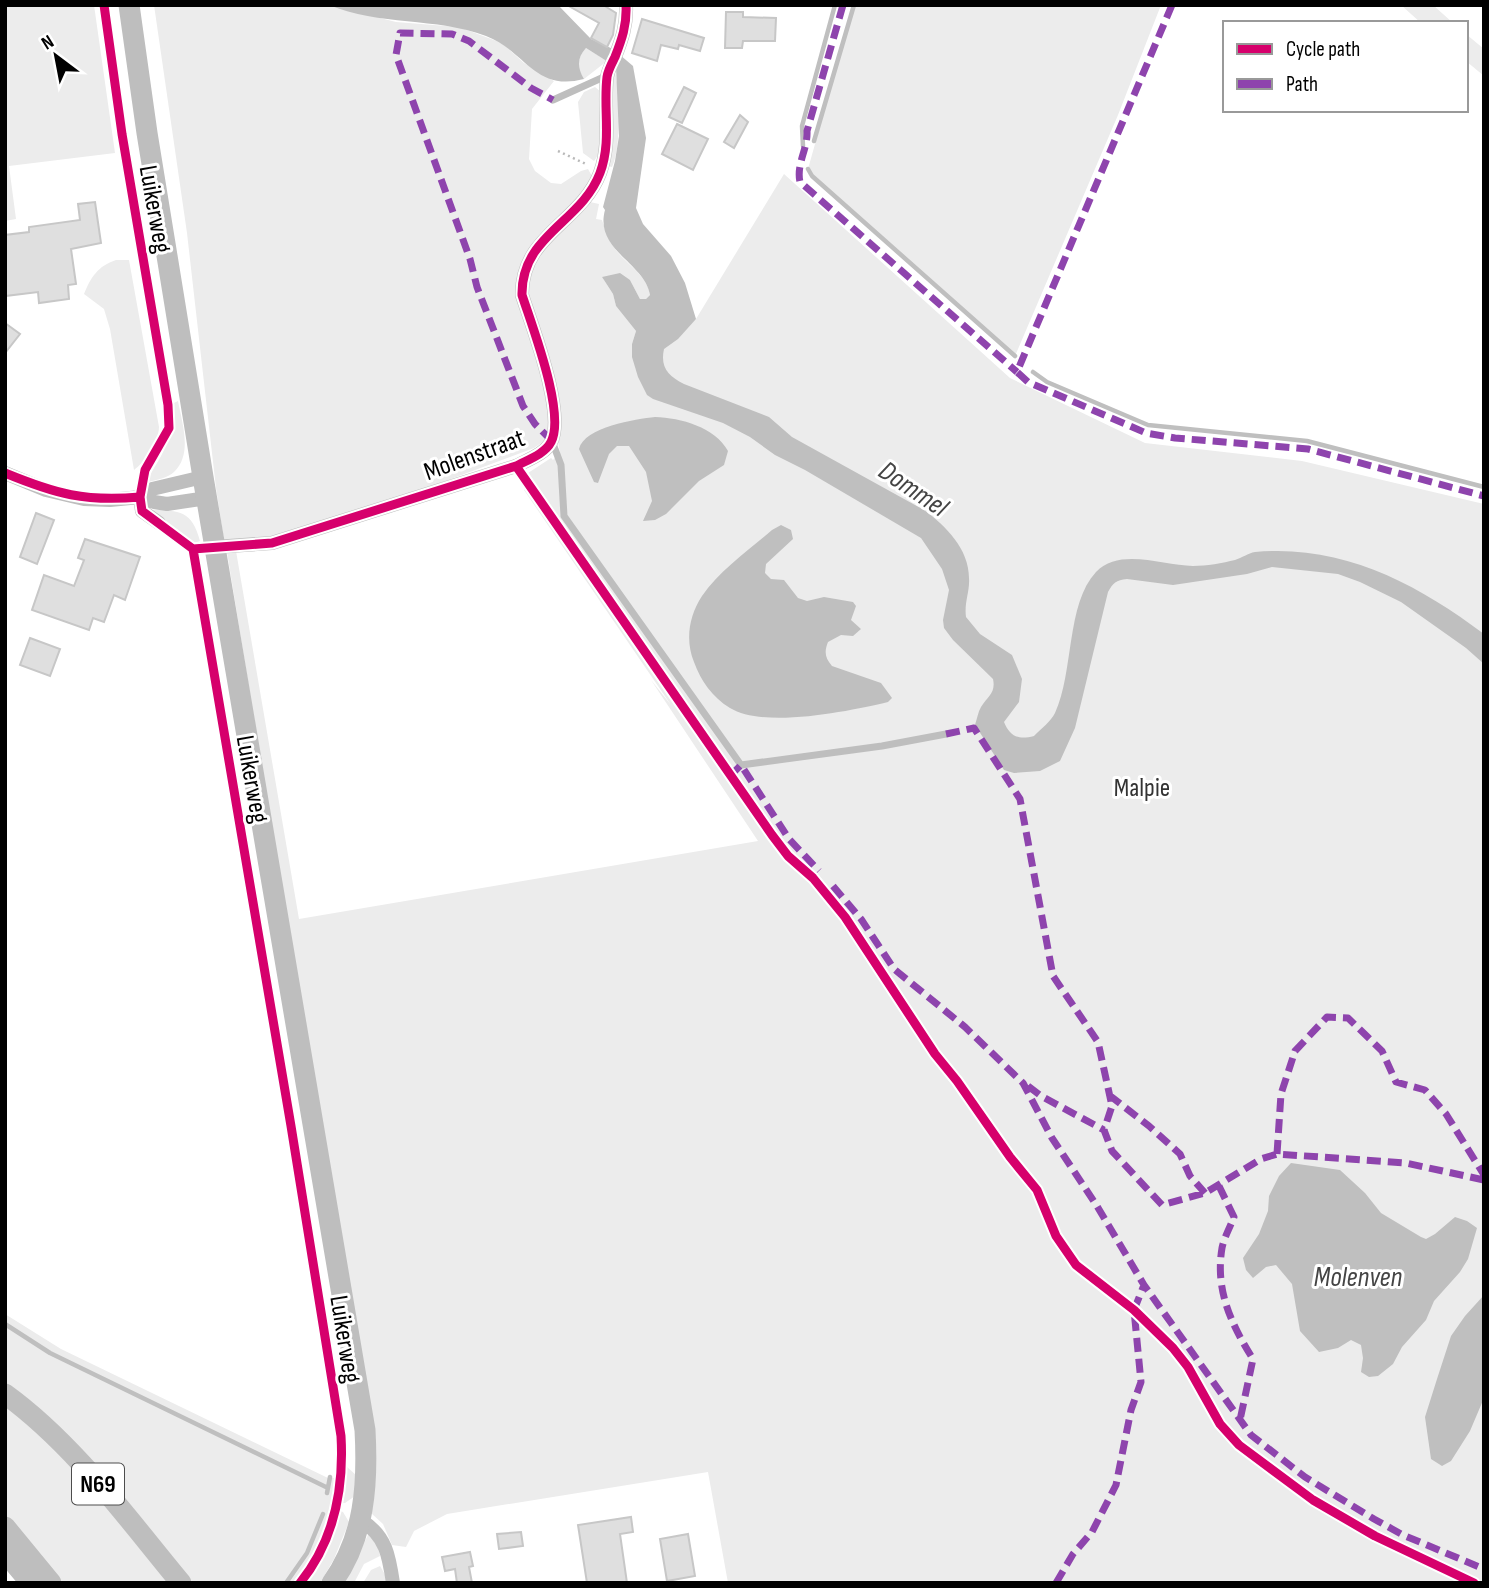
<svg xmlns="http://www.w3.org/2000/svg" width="1489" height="1588" font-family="'Sofia Sans Condensed',sans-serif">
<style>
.green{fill:#ececec}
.water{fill:#bfbfbf}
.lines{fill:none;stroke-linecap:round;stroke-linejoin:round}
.stream{stroke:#bfbfbf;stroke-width:4.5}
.building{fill:#dfdfdf;stroke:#c7c7c7;stroke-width:2}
.path{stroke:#b9b9b9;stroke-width:2.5;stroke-dasharray:2 3.5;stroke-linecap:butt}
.service{stroke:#bebebe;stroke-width:7}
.minor{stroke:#bebebe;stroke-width:14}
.primary{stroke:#bebebe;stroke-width:21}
.quiet{stroke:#8e44ad;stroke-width:7;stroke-dasharray:14 7;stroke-linecap:butt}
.cycleway-casing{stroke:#fff;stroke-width:13}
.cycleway{stroke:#d6006c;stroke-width:9}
.labels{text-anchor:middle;stroke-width:6;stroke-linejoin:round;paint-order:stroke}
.shield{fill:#fff;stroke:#4c4c4c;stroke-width:2}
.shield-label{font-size:24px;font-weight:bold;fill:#000}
.street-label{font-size:26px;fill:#000;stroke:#fff}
.park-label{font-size:26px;fill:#333;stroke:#fff}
.water-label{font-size:28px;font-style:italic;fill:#444;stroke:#fff}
</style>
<rect width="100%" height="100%" fill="#fff"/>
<path class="green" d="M5,5H94L115,153L9,166L16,219L5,221Z
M154,5H329L396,22L459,27L502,43L524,63L554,81L532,109L529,159L535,171L551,183L561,184L581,171L588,169L593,178L577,200L529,249L519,269L549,399L548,428L544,441L534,448L397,499L269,538L224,540L216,488L187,233Z
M854,5H1161L1118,115L1015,356L812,176L808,169Z
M1401,5H1433L1453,23H1421Z
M1466,34L1484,49V76L1466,61Z
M586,48L607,61L584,79C576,67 577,58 586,48Z
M614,69C621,87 621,150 612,167L608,166L611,88Z
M595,87L601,92C600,109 605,150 594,161L583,153L578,102L584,92Z
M784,174L1010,378L1145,443L1302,461L1484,504V1583H728L708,1472L447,1514L414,1531L406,1547L392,1545L383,1524L371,1513L264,780L227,552L236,551L299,919L758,841L651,680L671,705L524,490L532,482L528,473L551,458L553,460L560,452L528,293L529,273L541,250L590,202L599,204L596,219L602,220C605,229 607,238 613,246C624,263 647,274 650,295L646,299H640L630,280L602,277L613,294L616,306L636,331L632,344L636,370L696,319Z
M116,260H129L159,427C159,440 145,462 134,470L110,329L104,309L84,294C91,277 98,266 116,260Z
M178,401C182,423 193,454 174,472C168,478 156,480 148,482C151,470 158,463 163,452C172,436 172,422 172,404Z
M151,510C180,510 192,511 200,541L194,543C179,535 159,524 151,510Z
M5,1314L61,1349L328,1478H338C332,1518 319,1550 296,1583H187L5,1388Z
M5,1399L21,1411L175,1583H56L5,1520Z
M346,1466L357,1476L355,1496L345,1503H342Z
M340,1511L343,1512L349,1522L334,1559L320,1583H306L326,1550Z
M369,1533L377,1542L380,1556L364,1564L354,1583H344Z
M380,1566L390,1583H363L371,1570Z"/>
<path class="water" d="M329,5H558L591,39L613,49L633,66L646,138L636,208L643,224L671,256L685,283L696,319L678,339L664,349C660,367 668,376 684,384L769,417L792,437L924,510C946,526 969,549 969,578C970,591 964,603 966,617L980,634L1012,655L1022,679L1019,702L1004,722C1010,737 1019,740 1034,736C1041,729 1051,721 1055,713C1074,672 1066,604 1096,572C1120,547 1164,566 1193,566C1206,566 1223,563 1235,560C1242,558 1248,553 1255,552C1342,544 1416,583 1484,634V664L1466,648L1401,602L1360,582L1338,574L1272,567L1247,574L1173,585L1127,579C1116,580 1113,583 1108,592L1075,728L1060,761L1040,771L1014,773L1004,770L975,725C977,719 978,712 981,707C988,696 996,693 993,679L953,640L944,628L943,620L949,590L942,569L921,538L805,470L775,455L750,437L723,423L653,399L647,395L638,377L632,357V344L636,331L616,306L613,294L602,277L620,273L630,280L640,299H646L650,295C645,263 594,250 605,210L603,207L615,161L619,136L616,67L586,48C577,58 577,67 584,79C534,92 526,51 486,36C436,17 379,26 329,5Z
M655,417C681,418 715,427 728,451L724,465L699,481L666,514L655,520L643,521L652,501L646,472L629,446H617L609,454L598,483L594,482L579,449C584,427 636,419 655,417Z
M781,525L791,530L793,539L766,564L765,573L771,579L784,580L798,598L807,601L824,597L853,602L856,606L851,620L861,629L853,636L841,635L828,642C824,652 825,658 832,666L881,683L892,698L888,702C850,711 764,729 730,708C712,697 701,681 694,662C685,640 689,616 702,596C720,570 749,550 772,530Z
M1291,1163L1340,1170L1365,1193L1381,1213L1421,1237L1426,1239L1435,1234L1455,1217L1467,1221L1477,1228L1468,1259L1460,1272L1434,1301L1426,1320L1402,1347L1393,1364L1378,1376L1369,1377L1361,1372L1363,1358L1361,1345L1351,1340L1338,1348L1319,1352L1300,1331L1292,1284L1276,1265L1266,1267L1253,1278L1246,1270L1243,1258L1259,1234L1268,1211L1269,1196L1279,1176Z
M1484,1295V1398L1470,1431L1451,1461L1442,1466L1431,1459L1425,1417L1437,1379L1451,1336L1465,1316Z"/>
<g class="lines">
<path class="stream" d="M814,141L854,5
M803,146L802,126L835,5
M808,169L812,176L1015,356
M1033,372L1047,382L1148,425L1307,441L1484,487
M5,1324L50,1353L328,1488
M327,1493L330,1477
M286,1583L307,1553L323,1514"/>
</g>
<path class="building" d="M567,5H603L616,13L613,35L607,47L591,38L599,23Z
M726,12H743V17L776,18L775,41H743L742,48H725Z
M642,19L704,38L700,51L679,45L678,49L661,45L657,61L632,53Z
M684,87L696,93L682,123L669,117Z
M740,115L748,122L734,148L724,142Z
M677,124L708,139L693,170L662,154Z
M95,202L101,243L71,249L76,284L68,285L69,299L39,303L38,292L5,296V235L29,232V227L80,220L78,204Z
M5,323L20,334L5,353Z
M36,513L54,520L37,564L20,557Z
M85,539L140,557L125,600L114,595L104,622L93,618L89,630L32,610L44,575L74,586L84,560L78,558Z
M30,638L60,649L50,676L20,665Z
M631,1517L633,1532L620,1534L627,1583H587L578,1525Z
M521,1532L523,1546L499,1549L497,1534Z
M688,1534L695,1576L667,1581L660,1539Z
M470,1552L473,1566L469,1567L472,1583H457L455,1569L445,1571L442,1557Z"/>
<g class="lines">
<path class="path" d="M558,151L586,164"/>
<path class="service" d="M553,100L606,76
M552,441L561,465L564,516L741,765L882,746L946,734"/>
<path class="minor" d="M5,473L46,490L84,499L110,500L140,497L154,502L167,504L207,498
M140,497L152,489L203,477
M140,497L142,511L159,523
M215,547L272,543L516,466C527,460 545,454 551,442C566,414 532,326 522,295C521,235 581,223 600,173C612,141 603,109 607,77C608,70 612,63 615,57C622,39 627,25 626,5
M362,1521C386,1536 389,1556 393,1583"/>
<path class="primary" d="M129,5L147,133L203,477L365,1430C368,1484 365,1537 332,1583
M5,1394C74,1444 127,1518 181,1583
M5,1527L51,1583
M5,1552L31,1583"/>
<path class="quiet" d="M843,5L807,131C808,149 796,164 800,182L1017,372
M1172,5L1017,372L1028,382L1146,433L1175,438L1308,449L1484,496
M552,441L535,424L523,406L477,287L470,259L396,55L400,33L452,34L469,41L531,88L553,100
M946,734L974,728L1020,799L1053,976L1098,1042L1112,1106L1104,1130L1112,1151L1162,1205L1205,1193L1261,1159L1277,1154L1406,1163L1484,1180
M730,776L741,765L789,839L819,871
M833,886L861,919L894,969L965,1027L1023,1083L1052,1138L1097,1206L1144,1285L1251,1435L1305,1477L1374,1519L1403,1535L1484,1569
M1028,1086L1041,1096L1104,1130
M1109,1095L1149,1126L1180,1154L1190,1176L1205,1193
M1277,1154L1281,1094L1295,1051L1327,1017L1348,1018L1382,1051L1396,1082L1425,1090L1446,1114L1484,1175
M1219,1186L1234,1217C1230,1227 1224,1238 1222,1248C1215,1290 1231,1324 1253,1359L1240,1420
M1056,1583L1073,1554L1092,1532L1116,1485L1131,1410L1141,1382L1134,1310L1144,1285"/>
<defs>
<path id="cycleway" d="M104,5L122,134L168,405L169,428L145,470L140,497L142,511L193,549L291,1126L341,1436C344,1488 334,1541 300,1583
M516,466L772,835L788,856L813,878L845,917L935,1054L957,1081L1010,1157L1037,1190L1056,1236L1076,1265L1134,1310L1173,1348L1188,1367L1220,1424L1239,1445L1313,1500L1375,1536L1474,1583
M5,473C56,494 85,502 140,497
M193,549L272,543L516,466C527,460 545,454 551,442C566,414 532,326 522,295C521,235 581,223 600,173C612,141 603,109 607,77C608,70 612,63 615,57C622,39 627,25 626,5"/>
</defs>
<use href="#cycleway" class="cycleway-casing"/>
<use href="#cycleway" class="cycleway"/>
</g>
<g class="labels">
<rect class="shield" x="72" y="1463.5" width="52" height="41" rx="5"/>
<g class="shield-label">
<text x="98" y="1492">N69</text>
</g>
<g class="street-label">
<text transform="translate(156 209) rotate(80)" y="9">Luikerweg</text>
<text transform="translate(474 454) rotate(-20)" y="9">Molenstraat</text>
<text transform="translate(253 779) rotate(80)" y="9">Luikerweg</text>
<text transform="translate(346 1339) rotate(81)" y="9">Luikerweg</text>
</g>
<g class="park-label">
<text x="1142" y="796">Malpie</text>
</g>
<g class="water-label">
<text transform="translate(914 488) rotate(34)" y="10">Dommel</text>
<text x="1358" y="1286">Molenven</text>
</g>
</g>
<rect width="1489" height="1588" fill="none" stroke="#000000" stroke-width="14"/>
<rect x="1223" y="21" width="245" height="91" fill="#ffffff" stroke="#999999" stroke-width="2"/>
<rect x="1237" y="44" width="35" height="10" fill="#d6006c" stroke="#999999" stroke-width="2"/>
<text x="1286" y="56" font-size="21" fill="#000000">Cycle path</text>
<rect x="1237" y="79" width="35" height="10" fill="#8e44ad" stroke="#999999" stroke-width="2"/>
<text x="1286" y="91" font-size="21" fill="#000000">Path</text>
<g transform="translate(56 56) rotate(328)" stroke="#ffffff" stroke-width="5" paint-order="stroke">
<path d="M0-5L12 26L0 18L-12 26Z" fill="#000000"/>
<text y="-10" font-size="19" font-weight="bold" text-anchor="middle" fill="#000000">N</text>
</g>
</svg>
